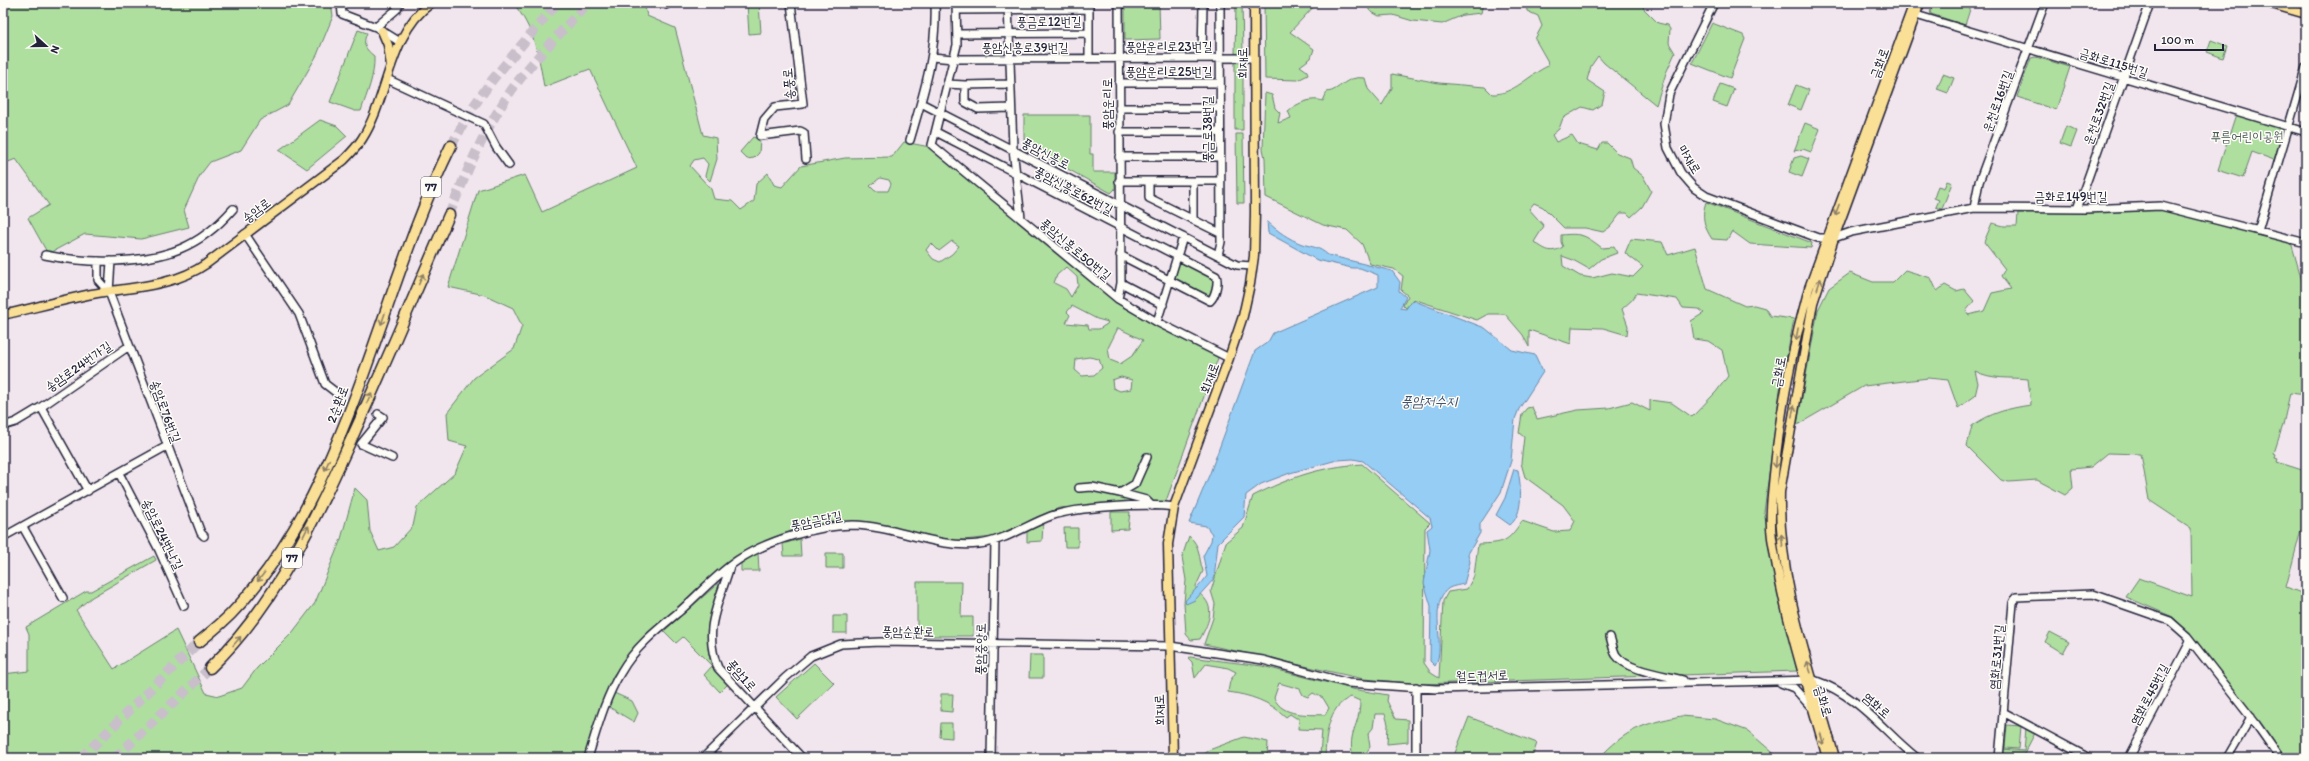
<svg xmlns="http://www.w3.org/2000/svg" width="2309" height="761" font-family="Itim,'Poor Story',sans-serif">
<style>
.green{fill:#aedf9f;stroke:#68806d;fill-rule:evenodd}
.water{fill:#95cdf4;stroke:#6789aa}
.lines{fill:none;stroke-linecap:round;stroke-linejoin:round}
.minor-tunnel{stroke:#c8bfca;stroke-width:7;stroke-dasharray:7 3.5;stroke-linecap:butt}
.highway-tunnel{stroke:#c8bfca;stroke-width:10;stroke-dasharray:10 5;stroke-linecap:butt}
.minor-casing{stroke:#22223b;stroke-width:10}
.major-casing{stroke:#22223b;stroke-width:11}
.highway-casing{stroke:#22223b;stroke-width:13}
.minor{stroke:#fdfcf7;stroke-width:7}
.major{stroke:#fadf96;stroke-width:8}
.highway{stroke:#fadf96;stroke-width:10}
.oneway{stroke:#8e8068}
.labels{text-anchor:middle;stroke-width:3;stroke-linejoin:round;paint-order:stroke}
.shield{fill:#fdfcf7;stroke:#646373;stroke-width:1}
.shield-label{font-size:12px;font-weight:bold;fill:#22223b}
.street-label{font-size:13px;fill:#22223b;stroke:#fdfcf7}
.park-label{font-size:13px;fill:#4c5b59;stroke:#fdfcf7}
.water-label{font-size:14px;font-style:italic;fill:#445572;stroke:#fdfcf7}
</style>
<rect width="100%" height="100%" fill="#f2e6ee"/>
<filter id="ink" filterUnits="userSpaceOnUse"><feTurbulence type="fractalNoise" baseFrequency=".025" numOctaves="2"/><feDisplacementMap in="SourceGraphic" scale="8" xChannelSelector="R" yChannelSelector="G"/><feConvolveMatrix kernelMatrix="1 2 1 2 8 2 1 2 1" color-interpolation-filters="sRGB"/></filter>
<g filter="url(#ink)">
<path class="green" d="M3,3H331L333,16L317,55L288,105L260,120L241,150L210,162L200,175L184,210L189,227L141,239L85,234L48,254L28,218L49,205L16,159L3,164Z
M513,3H644L647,16L675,28L703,135L716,138L717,159L710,181L705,176L708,164L703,158L694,160L690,166L711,189L714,199L732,201L741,210L754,201L756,184L768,173L774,185L782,187L801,166L845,158L892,157L904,142L935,148L1117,301L1217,355L1218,358L1166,501L1059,508L993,537L953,541L858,521L807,529L723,567L645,636L632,650L613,676L585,758H3V674L29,671V634L26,627L86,591H91L154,556L156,560L92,597L76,610L114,669L176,630L206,693L219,696L242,688L257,668L292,633L315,603L341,539L355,488L367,500L370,531L379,551L394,547L413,526L417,507L455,473L467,446L449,441L447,413L474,378L514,349L522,326L513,308L485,295L448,287L478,190L525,175L542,212L637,168L590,69L544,87C539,56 534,28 513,3ZM880,178L889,180L891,184L888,191H875L870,186ZM952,241L959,246L952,254L940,262L933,259L926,250L931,243L939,251ZM1066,267L1077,277L1078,285L1071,297L1066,289L1054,283L1057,275ZM1072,306L1097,319L1108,322L1107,324L1099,329H1089L1088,325L1066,323L1070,315L1067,312ZM1118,328L1143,340L1132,356L1120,364L1110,360L1108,348ZM1089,357L1099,359L1102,368L1094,375L1082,376L1075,370L1076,359ZM1121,377L1132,380L1131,389L1120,391L1113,388L1112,380Z
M747,3H759L761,33L749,34Z
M1125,3H1159L1160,39L1125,40Z
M1236,3H1242L1243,53L1235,55Z
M1264,3H1317L1290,32L1314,49L1311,58L1300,66L1307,71L1308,75L1298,80L1265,79Z
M1365,3L1377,8L1388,7V3H1483L1481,13L1463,15L1442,24L1413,21L1393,15L1379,16L1370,11Z
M1526,3H1645L1643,8L1658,23L1667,25L1670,29L1669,43L1675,53L1666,73L1656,105L1604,63L1598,56L1591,66L1587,80L1605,92L1602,104L1593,110L1582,107L1563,118L1559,129L1552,135L1556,142L1572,135L1578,144L1598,150L1602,143H1607L1617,153L1630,158L1633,168L1643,176L1651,191L1642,207L1631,217L1627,213H1621L1610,227L1603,232L1585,228H1564L1543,207L1534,203L1529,209L1544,226L1534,242C1546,250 1550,254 1563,247L1561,242V235C1582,233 1585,235 1602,248L1614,247L1617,253L1601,259L1589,269L1573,260L1562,256L1563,266L1580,276L1592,278L1612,273L1633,277L1643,267L1625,253L1631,239L1662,242L1668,255L1695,247L1707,289L1745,306L1754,305L1765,308L1770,316L1794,319L1780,390L1764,512L1797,671L1422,684L1364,679L1204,644L1213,618L1215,604L1211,591L1226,542L1243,528L1253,496C1291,477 1320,467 1362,464L1430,523L1425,528L1424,663L1431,673L1439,678L1443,601L1448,592L1467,589L1474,576L1478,544C1504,543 1507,543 1522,521L1554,532L1570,531L1575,521L1563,505L1525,477L1521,463L1524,437L1519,433L1522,414L1527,408L1532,407L1537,419L1578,410L1609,408L1632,402L1650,411V400L1672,403L1692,417L1716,392L1728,376L1722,350L1708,341L1694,339L1691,321L1704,313L1699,309L1683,308L1677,299L1636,293L1633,299L1622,309L1628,326L1627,335L1603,328L1572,327L1571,344L1529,330V347L1523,335L1505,314H1488L1477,320L1413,299L1406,308L1403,305L1408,296L1401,290L1403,276L1394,269L1370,264L1362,244L1347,230L1323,225L1266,197L1265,158L1263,149L1265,93L1272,95L1275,108L1280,113L1278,123L1291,118L1288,111C1297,103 1312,97 1323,101L1327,92C1340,91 1345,75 1365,78L1368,89L1382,105L1392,88V74L1439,83L1485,87L1492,94C1513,95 1530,74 1548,66L1547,60L1535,39L1542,26L1538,16L1527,11Z
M1935,3H1972L1965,25L1931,14L1930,11Z
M1712,23L1743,35L1745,39L1730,78L1692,63Z
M358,30L367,33C362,44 365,49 374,56C375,76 367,93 361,111H355L330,102Z
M2211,40L2227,46L2223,58L2207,52Z
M2036,57L2070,67L2056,110L2017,97L2031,58Z
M1235,61H1241L1243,64V130H1235Z
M1943,74L1954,78L1948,93L1937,89Z
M1720,84L1734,89L1727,107L1713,102Z
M1796,85L1809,90L1801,110L1788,105Z
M2236,114L2281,128L2283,132L2274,160L2252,152L2243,178L2218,170Z
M1024,115H1090V154H1093V172H1115V189L1111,193L1039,153H1047L1024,139Z
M320,120L337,126L347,136L307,169L279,150Z
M1805,123L1820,129L1811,152L1803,149L1794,151Z
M2066,126L2077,131L2071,147L2060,143Z
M1236,134H1243L1244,203H1237Z
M753,137L760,140L759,153L754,158L747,159L740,152Z
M1801,156L1809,159L1802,177L1789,172L1794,158Z
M1947,181L1952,183L1942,209L1936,207L1939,200L1934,198L1938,186L1944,188Z
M1706,202L1812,243L1811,248L1750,244L1732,231L1727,240L1712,239C1704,227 1701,216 1706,202Z
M2160,210L2291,242L2306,295V395L2290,393L2283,425L2274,453L2276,454L2275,458L2278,459L2277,462L2302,470L2306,469V531L2301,530L2286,587L2306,595V758H2285L2196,640L2173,617L2126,597L2139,578L2192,597L2191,528L2149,500L2141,454L2108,453L2091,467L2071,469L2073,488L2065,495L2037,480L2009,482L2001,480L1967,446L1972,426C1990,413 2009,408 2031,405L2028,379C2010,377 1992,380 1975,371L1978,383L1975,396L1958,408L1948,380L1928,378L1864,386L1797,425L1818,310L1829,288L1850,273L1873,282H1893L1905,270L1931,278L1937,291L1945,285L1956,291L1964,289L1974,301L1966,311L1969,315L1984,311L1992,293L2011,289L2001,276L2005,269L1984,242L1992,223L2004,226H2017L2018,213Z
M1182,262L1213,278L1212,296L1209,297L1177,281L1175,277L1179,263Z
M1111,512H1130L1128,529L1111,530Z
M1043,524L1042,541L1027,542V531Z
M1064,528H1078V547H1065Z
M1189,536C1201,546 1198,557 1203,571L1196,586V591C1217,605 1210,620 1200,639L1191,640L1186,634L1184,603L1186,580L1182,557Z
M800,539L801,556H784L783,544Z
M758,553L759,571H741V563Z
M826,553H843V568H826Z
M722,580L710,621L708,649L712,667L728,684L720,692L704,675L712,666L683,637L676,643L664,631Z
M917,582H962L961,617H973V636H917Z
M833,616H847V633H833Z
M2050,632L2069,642L2063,653L2045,642Z
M1030,655H1043V678H1029Z
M1190,657L1262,666L1352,689L1388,695L1387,701L1396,719L1408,720V742L1387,744L1388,724L1385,714H1375L1373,728L1368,734L1370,747L1363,758H1353C1347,731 1360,727 1360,701L1351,697C1327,707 1326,736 1325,758H1313L1320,755L1322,730L1298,729L1299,718H1296L1290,714L1286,717C1269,701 1250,695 1228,692L1230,681L1236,672L1228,668L1206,664L1195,678L1192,662L1188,658ZM1279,683L1300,689L1303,695L1308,697L1313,693L1323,698L1329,708L1325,715C1306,714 1283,717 1274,698Z
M814,663L834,683L797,719L776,697Z
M614,693L632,701L638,713L634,722L609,707Z
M941,694H953L952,712L941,711Z
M1681,716L1715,719L1748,731L1779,758H1599C1627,729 1642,724 1681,716Z
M1469,717L1537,743L1532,758H1453Z
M941,723H952V738L940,737Z
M2007,725L2021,726L2019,749L2005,748Z
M2026,728L2035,733L2022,758H2003V749L2024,751Z
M1244,737L1268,742L1267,758H1197L1209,750Z"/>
<path class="water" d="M1267,221C1277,231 1289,239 1302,244C1313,247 1319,247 1328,255L1392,271L1400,282L1399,291L1406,297L1400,308L1406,309L1412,300L1485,328L1512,350L1535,355L1543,372L1519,409L1515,419L1511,461L1501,492L1480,524V533L1468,554L1470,562L1464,584C1460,585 1453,586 1449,588C1427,602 1447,647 1435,666L1430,661L1431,606L1424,583L1430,550L1427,530L1432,526L1430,518L1363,461L1353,459L1337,460L1290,473L1261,484L1246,495L1244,517L1218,543L1214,579L1195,600L1186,604L1185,601C1192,591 1201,586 1207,576L1203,556L1211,541L1212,534L1206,526L1189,523L1210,473L1255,351L1268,342L1273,333L1378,287V275L1360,268H1352L1317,260L1268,233Z
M1514,469L1518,470C1521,486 1524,514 1510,525L1496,515L1505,498Z"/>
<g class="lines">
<path class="minor-tunnel" d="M338,394L378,414"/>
<path class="highway-tunnel" d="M451,146L473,107L493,79L557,3
M449,215C464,178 479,142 500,108C523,69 558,36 588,3
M81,758L199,642
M115,758L210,668"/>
<defs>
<path id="minor" d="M341,3L342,14L376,27L400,42
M666,3V5
M791,3L803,104L775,107L764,120L760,136L800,131L804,133L806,159
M956,3L957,45L932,145L1118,299L1157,322L1229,358
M1008,3L1013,149L1021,218
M1089,3V58
M1714,3L1669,94L1664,124L1668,148L1681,173L1694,188L1706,196L1818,238H1834L1851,232L1974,208L2085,209L2161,206L2306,243
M2299,3L2306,5
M957,10L1089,9
M1916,15L2306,132
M376,27L397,9L400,3
M957,34L1089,33
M932,57L953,59L1254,58
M1202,58L1203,3
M387,79L484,124L496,147L509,165
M1119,83H1219
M947,84L965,85V102L978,109L1011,108
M965,85L1011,84
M921,103L1237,265L1252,266
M1119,108H1219
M936,132L1216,276C1219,282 1215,297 1210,301L1120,255
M1119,132H1219
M910,140C924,92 937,53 935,3
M1119,157H1220
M1119,181H1193V220
M1149,181V198L1220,233
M1193,181H1220
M1974,208L1979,182L2045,3
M2077,209L2150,3
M2258,231L2306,67
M245,234L299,314L325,384L338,394
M45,255C69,260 90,262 115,261C165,259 199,248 233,209
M1218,255L1221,242L1220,3
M98,261V280L109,292L201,533L204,536
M1121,283L1163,305
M109,292L111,261
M1118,299L1121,283L1119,3
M1157,322L1183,237
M41,407L88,491
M378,414L383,417L361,444L392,458
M3,426L16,422L41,407L129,346
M119,473L159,550L184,606
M1079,488L1092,487L1120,493L1135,484L1147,457
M1120,493L1146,500L1152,506
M23,527L63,598
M3,537L167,446
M730,566C719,604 702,629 718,668L802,758
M1610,637C1612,642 1613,650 1616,655C1627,671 1665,675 1683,680
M1781,683L1794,688L1811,707
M1416,687V758
M2003,712L2089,758
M588,758C597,729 605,698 621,672C635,647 658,629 680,611C699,594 717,574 738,560C766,541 819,525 853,525C896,526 936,549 979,544C1004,541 1027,525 1051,516C1076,507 1148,503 1174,507
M703,758L785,678L811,656L841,644L880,642L1170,646L1263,660L1348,683L1436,689L1814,680C1860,696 1881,729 1917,758
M991,758L995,541
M1999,758L2013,603L2016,597L2093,594L2170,621L2187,636L2256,724L2280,758
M2129,758L2190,642
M2227,758L2251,717"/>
<path id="major" d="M2268,3L2306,14
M382,31L388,45L391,66
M3,315C33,308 62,300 92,294C130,287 173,287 206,264L344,160C351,153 357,147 362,139C389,97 388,34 431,3
M1173,758L1168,544L1174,507L1229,358L1243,316L1250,284L1254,256L1255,212L1254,3
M1827,758C1807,686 1783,613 1772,538C1769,518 1772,495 1774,475C1780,412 1792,349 1809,288L1914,3
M1835,758C1811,671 1778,584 1780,492L1813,303L1834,238L1920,3"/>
<path id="highway" d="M199,642C210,633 221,624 231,614C350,490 377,296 451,146
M210,668C280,601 320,508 360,420C390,352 420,283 449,215"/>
</defs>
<use href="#minor" class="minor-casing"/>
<use href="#major" class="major-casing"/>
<use href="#highway" class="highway-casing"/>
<use href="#minor" class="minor"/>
<use href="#major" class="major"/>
<use href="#highway" class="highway"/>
</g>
<defs><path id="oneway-shaft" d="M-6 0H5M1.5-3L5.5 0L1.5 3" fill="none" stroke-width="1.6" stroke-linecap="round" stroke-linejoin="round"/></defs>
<g class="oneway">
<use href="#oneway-shaft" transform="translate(1837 210) rotate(111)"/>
<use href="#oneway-shaft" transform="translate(421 279) rotate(-67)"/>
<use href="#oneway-shaft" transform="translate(1819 284) rotate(-72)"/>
<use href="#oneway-shaft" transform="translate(383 319) rotate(109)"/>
<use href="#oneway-shaft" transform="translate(1797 334) rotate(101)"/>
<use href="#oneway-shaft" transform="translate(369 398) rotate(-66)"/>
<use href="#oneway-shaft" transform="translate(1793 411) rotate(-79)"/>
<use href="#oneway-shaft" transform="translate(1776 462) rotate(95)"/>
<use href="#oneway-shaft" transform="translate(327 465) rotate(113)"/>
<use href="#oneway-shaft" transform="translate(306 531) rotate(-63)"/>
<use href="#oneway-shaft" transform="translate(1782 540) rotate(-96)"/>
<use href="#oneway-shaft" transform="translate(261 577) rotate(128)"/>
<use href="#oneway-shaft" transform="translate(237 641) rotate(-50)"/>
<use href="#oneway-shaft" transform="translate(1809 667) rotate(-108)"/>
<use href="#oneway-shaft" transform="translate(1822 739) rotate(75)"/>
</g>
</g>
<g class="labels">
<g class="shield">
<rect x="421" y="177" width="20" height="20" rx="3"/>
<rect x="282" y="548" width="20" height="20" rx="3"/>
</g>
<g class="shield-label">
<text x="431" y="191">77</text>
<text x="292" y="562">77</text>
</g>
<g class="street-label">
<text x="1049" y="26">풍금로12번길</text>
<text x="1169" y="51">풍암운리로23번길</text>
<text x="1025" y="52">풍암신흥로39번길</text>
<text transform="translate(2114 62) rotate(17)" y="5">금화로115번길</text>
<text transform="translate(1242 63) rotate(-90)" y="5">회재로</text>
<text transform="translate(1879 63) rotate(-70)" y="5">금화로</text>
<text x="1169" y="76">풍암운리로25번길</text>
<text transform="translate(788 84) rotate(-95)" y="5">송풍로</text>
<text transform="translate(1997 101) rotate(-70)" y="5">운천로16번길</text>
<text transform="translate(1107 104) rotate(-90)" y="5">풍암운리로</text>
<text transform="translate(2098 113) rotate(-70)" y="5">운천로32번길</text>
<text transform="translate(1207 129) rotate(-90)" y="5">풍금로38번길</text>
<text transform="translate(1046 153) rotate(28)" y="5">풍암신흥로</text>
<text transform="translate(1690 159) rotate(59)" y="5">마재로</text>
<text transform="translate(1074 190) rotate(28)" y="5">풍암신흥로62번길</text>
<text x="2071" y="201">금화로149번길</text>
<text transform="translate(256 210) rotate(-37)" y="5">송암로</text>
<text transform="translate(1076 249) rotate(40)" y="5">풍암신흥로50번길</text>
<text transform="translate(78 366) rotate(-35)" y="5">송암로24번가길</text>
<text transform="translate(1778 372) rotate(-80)" y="5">금화로</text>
<text transform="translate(1209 378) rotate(-70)" y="5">회재로</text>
<text transform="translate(337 404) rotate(-69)" y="5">2순환로</text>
<text transform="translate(166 411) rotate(70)" y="5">송암로76번길</text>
<text transform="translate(816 520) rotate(-12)" y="5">풍암금당길</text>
<text transform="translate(163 534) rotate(64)" y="5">송암로24번나길</text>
<text transform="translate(908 631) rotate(1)" y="5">풍암순환로</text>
<text transform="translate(980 649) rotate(-89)" y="5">풍암중앙로</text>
<text transform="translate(1996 657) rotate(-85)" y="5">염화로31번길</text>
<text transform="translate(742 675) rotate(49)" y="5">풍암1로</text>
<text transform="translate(1482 675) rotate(-2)" y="5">월드컵서로</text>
<text transform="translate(2149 694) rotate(-62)" y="5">염화로45번길</text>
<text transform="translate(1824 701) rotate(74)" y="5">금화로</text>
<text transform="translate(1877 705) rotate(41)" y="5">염화로</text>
<text transform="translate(1159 710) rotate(-92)" y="5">회재로</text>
</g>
<g class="park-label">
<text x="2247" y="141">푸름어린이공원</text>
</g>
<g class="water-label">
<text x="1429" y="406">풍암저수지</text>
</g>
</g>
<rect width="2309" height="761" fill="none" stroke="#fdfcf7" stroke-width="16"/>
<rect x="8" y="8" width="2293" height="745" fill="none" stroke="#22223b" stroke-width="1.5" filter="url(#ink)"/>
<g transform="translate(46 46) rotate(111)" stroke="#fdfcf7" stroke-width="3" paint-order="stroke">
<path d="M0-3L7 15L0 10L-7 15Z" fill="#22223b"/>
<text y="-6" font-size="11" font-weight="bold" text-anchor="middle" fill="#22223b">N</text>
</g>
<path d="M2155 44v6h68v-6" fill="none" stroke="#22223b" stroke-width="2"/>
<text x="2161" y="44" font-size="12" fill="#22223b" stroke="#fdfcf7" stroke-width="3" paint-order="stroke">100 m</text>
</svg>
